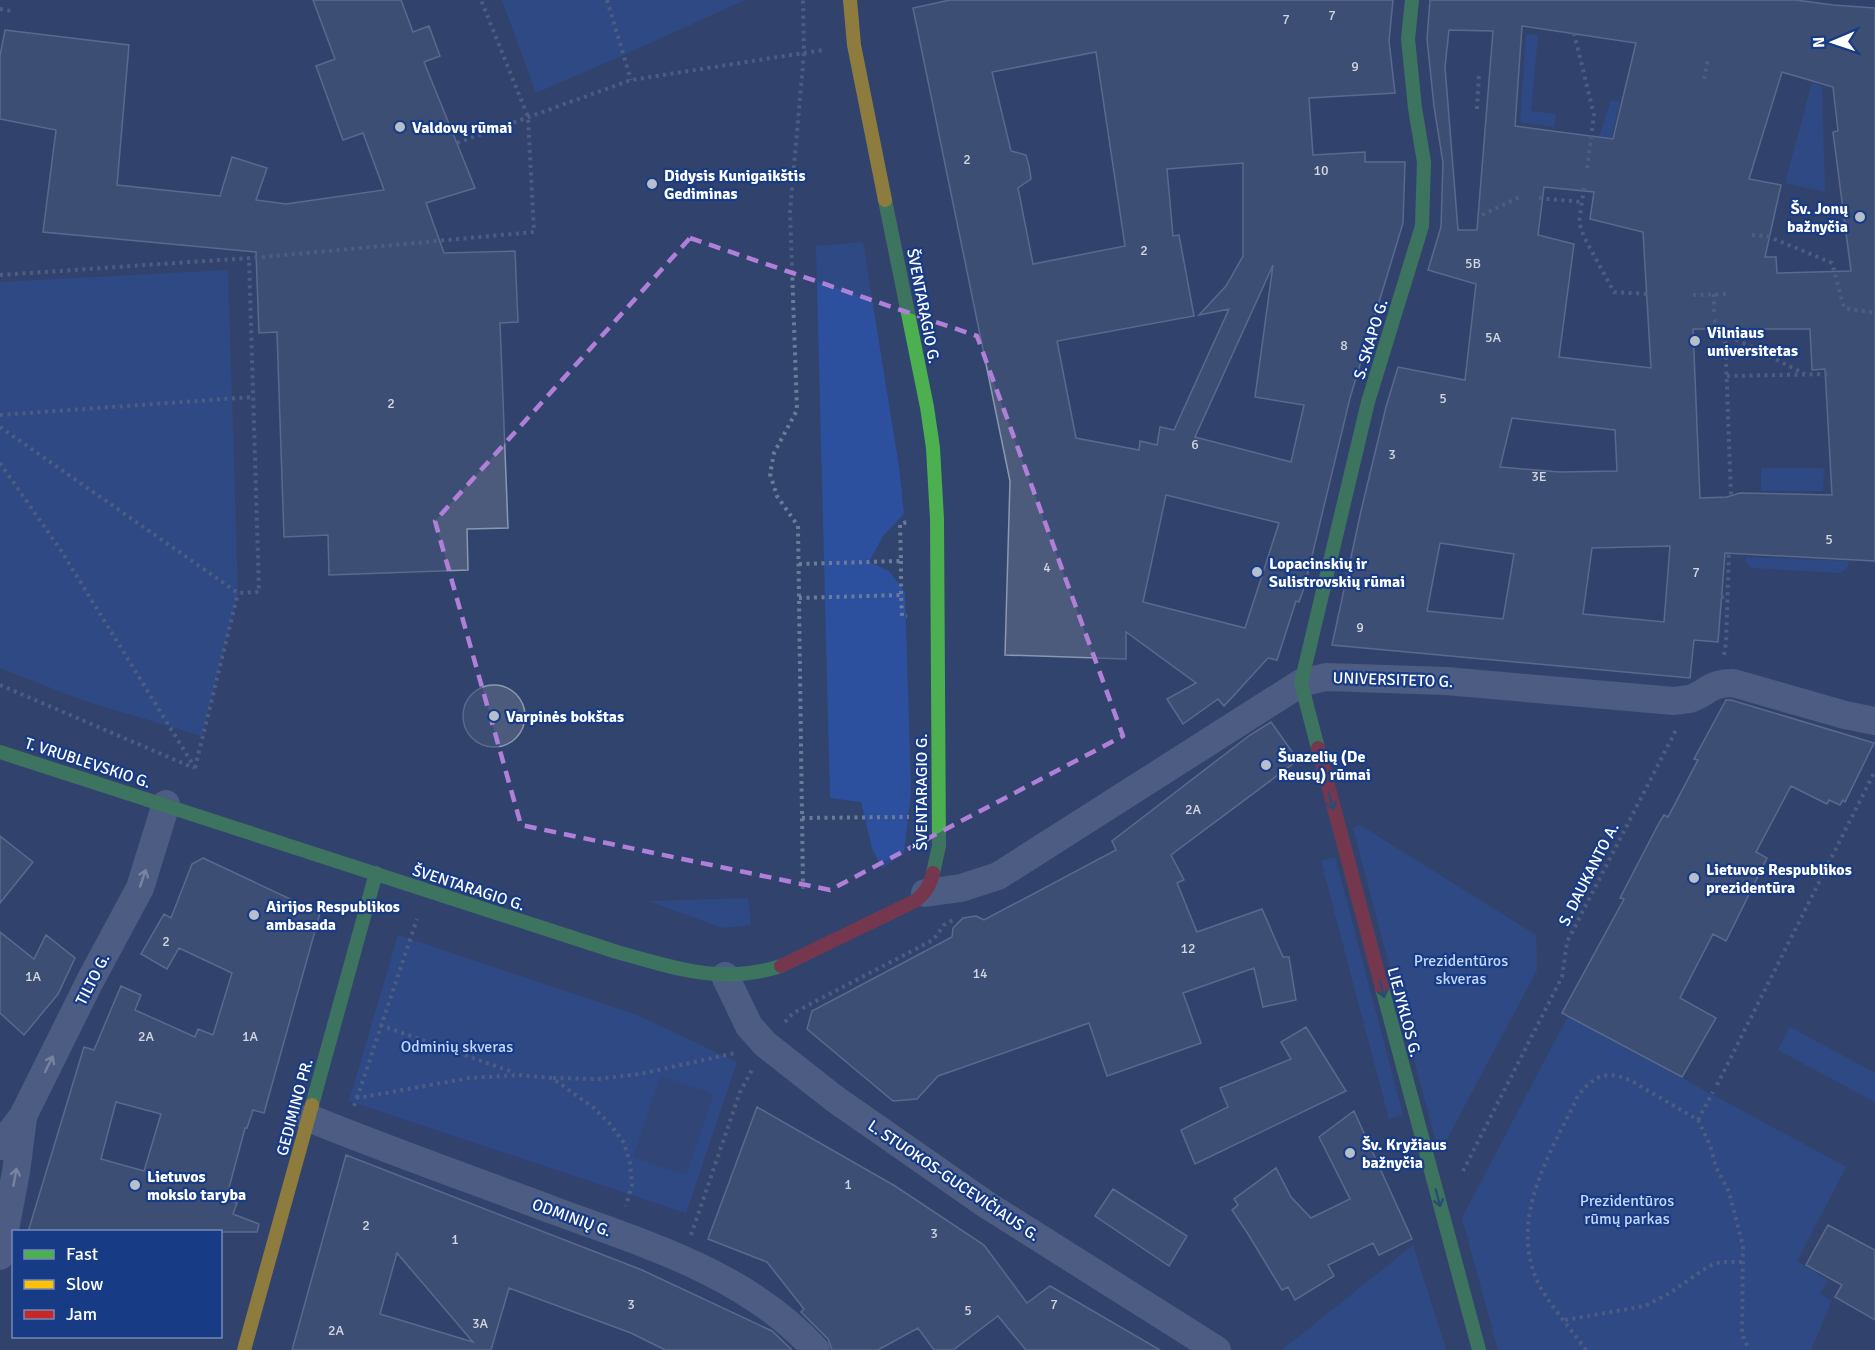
<svg xmlns="http://www.w3.org/2000/svg" width="1875" height="1350" font-family="Signika,sans-serif">
<style>
.green{fill:#2c509d}
.water{fill:#324a82}
.building{fill:#4c5b7c;stroke:#8b98b1;stroke-width:1.5;fill-rule:evenodd}
.lines{fill:none;stroke-linecap:round;stroke-linejoin:round}
.path{stroke:#6d7b9b;stroke-width:4;stroke-dasharray:3 4.5;stroke-linecap:butt}
.street{stroke:#6d7b9b;stroke-width:28}
.fast{stroke:#4caf50;stroke-width:14}
.slow{stroke:#ffc107;stroke-width:14}
.jam{stroke:#c62828;stroke-width:14}
.oneway{stroke:#255878}
.oneway2{stroke:#ccd1dc}
.marked{fill:none;stroke:#b080d9;stroke-width:4.5;stroke-dasharray:12 8;stroke-linejoin:round}
.poi-dot{fill:#b7becc;stroke:#183b86;stroke-width:2}
.labels{text-anchor:middle;stroke-width:4.5;stroke-linejoin:round;paint-order:stroke}
.number-label{font-size:14px;fill:#d2d6de}
.poi-label{font-size:16px;font-weight:bold;fill:#fff;stroke:#183b86;text-anchor:start}
.street-label{font-size:16px;fill:#fff;stroke:#183b86}
.park-label{font-size:16px;fill:#c4d6f9;stroke:#183b86}
</style>
<rect width="100%" height="100%" fill="#31446d"/>
<path class="green" d="M502,0H745L624,55L536,93Z
M1526,34L1538,35L1531,111L1556,114L1554,127L1520,122Z
M1812,83L1822,86L1825,192L1785,183Z
M1611,100L1620,102L1604,166L1595,165L1599,137Z
M863,242L899,467L904,514L883,536L869,562L889,571L905,592L911,792L904,854L882,868L872,848L861,802L830,798L816,246Z
M228,270L238,593L202,736L82,700L0,668V282Z
M1761,468H1824L1823,491H1761Z
M1746,557L1848,561V567L1840,573L1752,568L1746,562Z
M1360,825L1536,935L1537,970L1439,1154L1353,828Z
M1335,857L1403,1115L1389,1119L1321,861Z
M748,898L751,925L722,928L649,901Z
M398,935L637,1015L737,1062L686,1213L349,1101Z
M1568,1016L1846,1167L1797,1261L1828,1280L1820,1294L1832,1301L1811,1350H1498L1462,1218Z
M1790,1027L1875,1073V1102L1778,1050Z
M1413,1245L1446,1350H1282Z"/>
<path class="water" d="M661,1076L714,1094L686,1175L633,1157Z"/>
<path class="building" d="M313,0H401L413,32L429,26L440,56L424,62L475,188L426,203L444,253L515,251L518,322L500,323L508,528L467,529L468,570L329,575L328,535L284,537L277,332L259,333L256,252L43,232L56,130L0,119V56L5,30L129,45L117,185L220,196L232,157L267,168L256,200L286,204L384,190L363,133L343,140L316,66L335,59Z
M950,0H1393L1389,41L1395,93L1309,98L1313,155L1365,152V162H1405V163L1403,223L1350,398L1305,585L1299,602L1296,601L1277,660L1268,658L1224,706L1218,699L1183,724L1167,699L1196,683L1126,632V659L1005,655L1010,481L913,8ZM1096,52L1125,246L1033,264L1018,188L1031,179L1029,166L1026,155L1011,151L992,72ZM1243,163V256L1226,286L1199,315L1229,309L1174,430L1160,427L1157,445L1140,441L1139,450L1076,438L1057,341L1194,316L1179,235L1173,236L1167,169ZM1273,265L1255,397L1304,405L1291,462L1195,437ZM1166,495L1279,523L1245,628L1143,602Z
M1430,0H1796L1833,5L1875,8V561L1725,553L1718,642L1694,640L1690,678L1332,645L1361,511L1386,407L1398,367L1465,380L1476,284L1428,270L1441,227L1443,163L1434,106L1427,39ZM1522,26L1636,43L1613,139L1515,126ZM1449,30L1493,31L1477,230H1458L1445,67ZM1782,72L1833,87L1838,131L1833,132L1851,271L1777,273L1776,257H1765L1781,185L1749,179ZM1544,187L1594,192L1590,219L1643,232L1651,368L1559,357L1574,244L1538,235ZM1693,329H1810L1812,370L1825,369L1832,495L1740,493L1727,497L1700,498ZM1512,418L1615,430L1617,471L1560,472L1500,467ZM1440,543L1514,554L1503,619L1427,611ZM1670,546L1664,622L1583,614L1592,548Z
M463 716a31 31 0 1 1 62 0a31 31 0 1 1-62 0Z
M1726,700H1731L1874,743L1845,802L1843,800L1840,805L1829,800L1827,804L1791,786L1756,852L1767,858L1726,941L1713,934L1680,998L1716,1018L1682,1077L1562,1013L1624,899L1620,898L1659,823L1664,815L1668,817L1698,760L1694,759Z
M1271,722L1298,760L1171,855L1184,880L1177,883L1197,932L1262,909L1283,957H1289L1296,1000L1263,1007L1254,968L1183,993L1201,1043L1107,1076L1089,1023L938,1076L917,1099L893,1101L807,1029L812,1011L952,937L953,928L963,918L976,916L984,920L1116,850L1112,841L1250,735Z
M0,836L33,862L0,903Z
M203,858L320,913L264,1113L253,1110L247,1128H245L226,1199L237,1203L233,1214L259,1224L257,1232H28L84,1047L94,1050L121,986L141,995L135,1010L195,1037L198,1029L213,1035L232,973L179,948L167,969L141,954L164,914L171,918L192,864ZM116,1102L161,1114L144,1171L101,1159Z
M0,932L34,959L46,935L75,958L58,994L24,1035L0,1013Z
M1306,1027L1346,1091L1195,1164L1181,1130L1228,1107L1220,1088L1291,1059L1281,1042Z
M757,1107L895,1186L984,1245L1027,1303L1050,1286L1160,1350H1026L998,1316L953,1350H934L918,1328L878,1350H832L828,1339L801,1312L804,1309L767,1262L708,1239Z
M1354,1111L1412,1239L1379,1255L1373,1243L1328,1265L1334,1276L1295,1300L1288,1287L1282,1290L1248,1234L1232,1210L1238,1205L1234,1199L1276,1168L1291,1197L1311,1218L1350,1199L1319,1137Z
M346,1155L642,1270L772,1331L792,1350H665L631,1333L509,1288L491,1350H292ZM397,1253L473,1342L380,1314Z
M1113,1189L1187,1236L1169,1266L1095,1216Z
M1828,1225L1875,1250V1320L1835,1297L1842,1285L1806,1265Z"/>
<g class="lines">
<path class="path" d="M607,0L631,80
M0,9L11,11
M1574,33L1594,115L1587,169
M1704,79L1708,59
M1477,109L1479,73
M457,143L631,80L823,50
M1584,188L1579,222L1584,237L1614,292L1647,294
M1539,198L1581,202
M1482,215L1522,196
M1752,235L1767,236L1832,263L1844,308L1875,313
M0,275L264,257L534,232L528,117L481,0
M1714,294V313
M1693,295L1729,294
M1714,320L1725,334L1805,374
M1725,334L1731,496
M1727,376L1832,374
M0,415L253,397
M0,427L238,593L259,592L249,258
M0,463L62,552L195,768
M901,561V595
M799,564L901,561L900,524L907,522
M1721,597L1728,598
M799,598L901,595L902,616H907
M1724,655L1726,643L1729,553
M0,685L194,768
M195,768L238,593
M802,818L909,817
M803,889L798,526L777,496L770,474L774,453L797,410L790,211L804,53L803,0
M785,1022L793,1013L933,940L944,925L953,920
M380,1025L515,1073
M553,1078L598,1079L640,1074L735,1053
M1717,1085L1875,771
M357,1098L417,919
M354,1106L357,1098L470,1078L519,1075L552,1078L594,1108L610,1124L624,1143L630,1163L632,1185L626,1206
M1698,1120L1713,1092
M1463,1171L1562,977L1567,942L1677,728
M691,1235L740,1092L752,1070
M1565,1320L1645,1306L1668,1294L1709,1266L1721,1262H1744
M1586,1350C1572,1330 1545,1300 1536,1278C1510,1215 1551,1152 1578,1096C1593,1076 1606,1070 1630,1080L1698,1120L1710,1145L1716,1167L1729,1192L1743,1246L1742,1334L1749,1350"/>
<path class="street" d="M925,893L961,888L998,876L1301,683L1326,677L1446,681L1674,701C1678,700 1684,700 1689,699C1707,694 1708,683 1733,683L1845,715L1875,721
M725,976L749,1026L765,1044L835,1099L987,1205L1217,1350
M309,1118C390,1151 473,1180 555,1211C648,1245 747,1274 816,1350
M0,1146L23,1116L90,981L140,888L166,804
M0,1256L16,1172L23,1118"/>
<path class="fast" d="M885,200L927,407L933,448L937,519L939,846L933,873
M1318,748L1301,683L1368,402L1422,226L1424,162L1415,108L1408,39L1412,0
M0,752L617,952C675,968 721,985 781,966
M1382,988L1479,1350
M312,1105L376,873"/>
<path class="slow" d="M850,0L854,45L885,200
M244,1350L312,1105"/>
<path class="jam" d="M1318,748L1382,988
M781,966L915,901C925,893 930,886 933,873"/>
</g>
<defs><path id="oneway-shaft" d="M-6 0H5M1.5-3L5.5 0L1.5 3" fill="none" stroke-width="1.6" stroke-linecap="round" stroke-linejoin="round" transform="scale(1.5)"/></defs>
<g class="oneway">
<use href="#oneway-shaft" transform="translate(1331 801) rotate(75)"/>
<use href="#oneway-shaft" transform="translate(1382 989) rotate(75)"/>
<use href="#oneway-shaft" transform="translate(1438 1198) rotate(75)"/>
</g>
<g class="oneway2">
<use href="#oneway-shaft" transform="translate(143 878) rotate(-71)"/>
<use href="#oneway-shaft" transform="translate(49 1064) rotate(-64)"/>
<use href="#oneway-shaft" transform="translate(15 1177) rotate(-80)"/>
</g>
<path d="M0 0H1875V1350H0ZM690,238L977,336L1123,736L830,890L521,825L435,521Z" fill="#31446d" fill-opacity=".55" fill-rule="evenodd"/>
<path class="marked" d="M690,238L977,336L1123,736L830,890L521,825L435,521Z"/>
<g class="poi-dot">
<circle cx="400" cy="127" r="6"/>
<circle cx="652" cy="184" r="6"/>
<circle cx="1860" cy="217" r="6"/>
<circle cx="1695" cy="341" r="6"/>
<circle cx="1257" cy="572" r="6"/>
<circle cx="494" cy="716" r="6"/>
<circle cx="1266" cy="765" r="6"/>
<circle cx="1694" cy="878" r="6"/>
<circle cx="254" cy="915" r="6"/>
<circle cx="1350" cy="1153" r="6"/>
<circle cx="135" cy="1185" r="6"/>
</g>
<g class="labels">
<g class="number-label">
<text x="1332" y="20">7</text>
<text x="1286" y="24">7</text>
<text x="1355" y="71">9</text>
<text x="967" y="164">2</text>
<text x="1321" y="175">10</text>
<text x="1144" y="255">2</text>
<text x="1473" y="268">5B</text>
<text x="1493" y="342">5A</text>
<text x="1344" y="350">8</text>
<text x="1443" y="403">5</text>
<text x="391" y="408">2</text>
<text x="1195" y="449">6</text>
<text x="1392" y="459">3</text>
<text x="1539" y="481">3E</text>
<text x="1829" y="544">5</text>
<text x="1047" y="572">4</text>
<text x="1696" y="577">7</text>
<text x="1360" y="632">9</text>
<text x="1193" y="814">2A</text>
<text x="166" y="946">2</text>
<text x="1188" y="953">12</text>
<text x="980" y="978">14</text>
<text x="33" y="981">1A</text>
<text x="146" y="1041">2A</text>
<text x="250" y="1041">1A</text>
<text x="848" y="1189">1</text>
<text x="366" y="1230">2</text>
<text x="934" y="1238">3</text>
<text x="455" y="1244">1</text>
<text x="631" y="1309">3</text>
<text x="1054" y="1309">7</text>
<text x="968" y="1315">5</text>
<text x="480" y="1328">3A</text>
<text x="336" y="1335">2A</text>
</g>
<g class="poi-label">
<text x="412" y="133">Valdovų rūmai</text>
<text x="664" y="181">Didysis Kunigaikštis<tspan x="664" dy="18">Gediminas</tspan></text>
<text x="1848" y="214" text-anchor="end">Šv. Jonų<tspan x="1848" dy="18">bažnyčia</tspan></text>
<text x="1707" y="338">Vilniaus<tspan x="1707" dy="18">universitetas</tspan></text>
<text x="1269" y="569">Lopacinskių ir<tspan x="1269" dy="18">Sulistrovskių rūmai</tspan></text>
<text x="506" y="722">Varpinės bokštas</text>
<text x="1278" y="762">Šuazelių (De<tspan x="1278" dy="18">Reusų) rūmai</tspan></text>
<text x="1706" y="875">Lietuvos Respublikos<tspan x="1706" dy="18">prezidentūra</tspan></text>
<text x="266" y="912">Airijos Respublikos<tspan x="266" dy="18">ambasada</tspan></text>
<text x="1362" y="1150">Šv. Kryžiaus<tspan x="1362" dy="18">bažnyčia</tspan></text>
<text x="147" y="1182">Lietuvos<tspan x="147" dy="18">mokslo taryba</tspan></text>
</g>
<g class="street-label">
<text transform="translate(924 306) rotate(79)" y="6">ŠVENTARAGIO G.</text>
<text transform="translate(1370 339) rotate(-73)" y="6">S. SKAPO G.</text>
<text transform="translate(1393 679) rotate(2)" y="6">UNIVERSITETO G.</text>
<text transform="translate(88 762) rotate(18)" y="6">T. VRUBLEVSKIO G.</text>
<text transform="translate(921 792) rotate(-90)" y="6">ŠVENTARAGIO G.</text>
<text transform="translate(1588 874) rotate(-63)" y="6">S. DAUKANTO A.</text>
<text transform="translate(469 887) rotate(18)" y="6">ŠVENTARAGIO G.</text>
<text transform="translate(92 979) rotate(-63)" y="6">TILTO G.</text>
<text transform="translate(1405 1012) rotate(75)" y="6">LIEJYKLOS G.</text>
<text transform="translate(294 1107) rotate(-75)" y="6">GEDIMINO PR.</text>
<text transform="translate(954 1180) rotate(34)" y="6">L. STUOKOS-GUCEVIČIAUS G.</text>
<text transform="translate(572 1217) rotate(20)" y="6">ODMINIŲ G.</text>
</g>
<g class="park-label">
<text x="1461" y="966">Prezidentūros<tspan x="1461" dy="18">skveras</tspan></text>
<text x="457" y="1052">Odminių skveras</text>
<text x="1627" y="1206">Prezidentūros<tspan x="1627" dy="18">rūmų parkas</tspan></text>
</g>
</g>
<rect x="12" y="1230" width="210" height="108" fill="#183b86" stroke="#7489b6" stroke-width="1.5"/>
<rect x="24" y="1250" width="30" height="9" fill="#4caf50" stroke="#7489b6" stroke-width="1.5"/>
<text x="66" y="1260" font-size="18" fill="#ffffff">Fast</text>
<rect x="24" y="1280" width="30" height="9" fill="#ffc107" stroke="#7489b6" stroke-width="1.5"/>
<text x="66" y="1290" font-size="18" fill="#ffffff">Slow</text>
<rect x="24" y="1310" width="30" height="9" fill="#c62828" stroke="#7489b6" stroke-width="1.5"/>
<text x="66" y="1320" font-size="18" fill="#ffffff">Jam</text>
<g transform="translate(1833 42) rotate(268)" stroke="#183b86" stroke-width="4.5" paint-order="stroke">
<path d="M0-4.5L10 22L0 15L-10 22Z" fill="#ffffff"/>
<text y="-9" font-size="16" font-weight="bold" text-anchor="middle" fill="#ffffff">N</text>
</g>
</svg>
